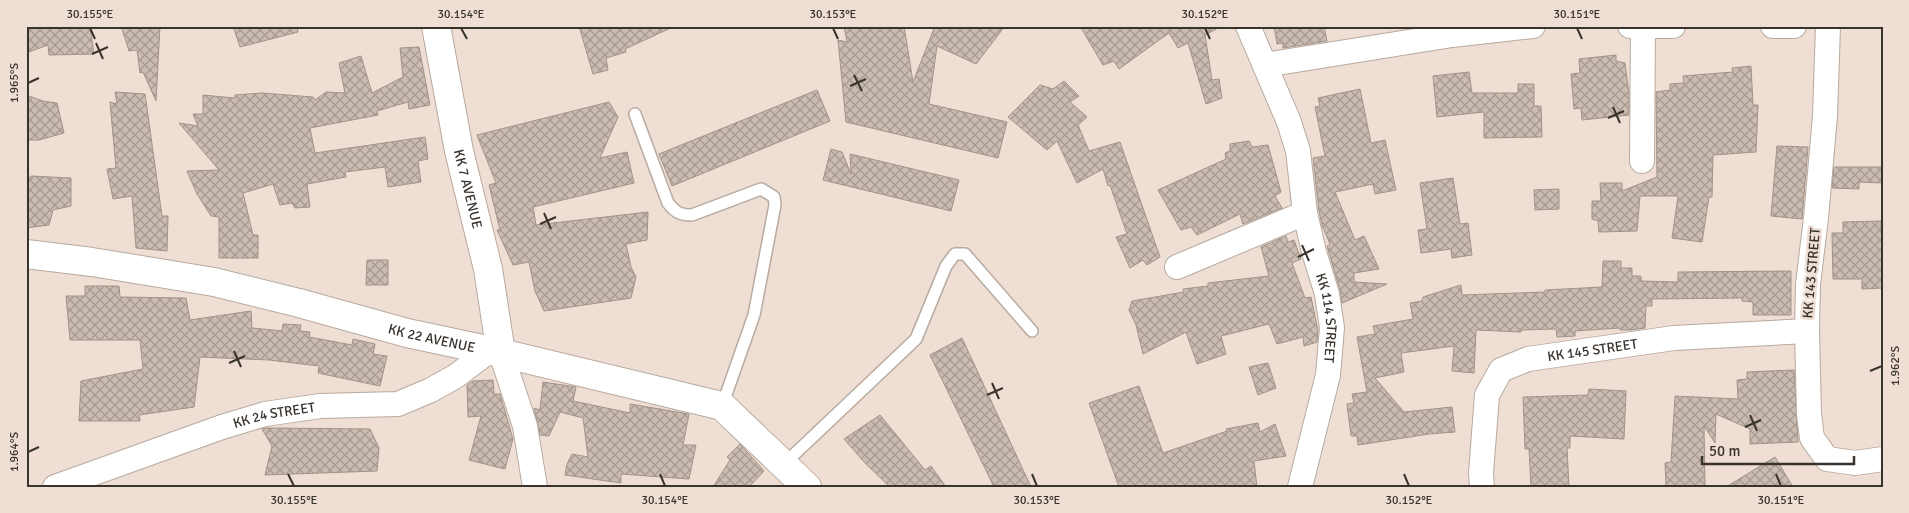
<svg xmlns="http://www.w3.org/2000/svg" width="1909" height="513" font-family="Signika,sans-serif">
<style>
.building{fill:url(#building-cross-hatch);stroke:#a19389}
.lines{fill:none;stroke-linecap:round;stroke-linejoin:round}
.lane-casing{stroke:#b8aa9f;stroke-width:14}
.street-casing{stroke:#b8aa9f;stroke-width:26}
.secondary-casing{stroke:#b8aa9f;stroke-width:30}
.lane{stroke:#fff;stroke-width:11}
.street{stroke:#fff;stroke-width:24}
.secondary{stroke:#fff;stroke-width:28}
.ticks{fill:none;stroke:#39332e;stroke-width:2}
.labels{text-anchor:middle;stroke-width:5;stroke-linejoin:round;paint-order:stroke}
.street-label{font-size:14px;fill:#39332e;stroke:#eeded3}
.neatline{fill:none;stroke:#39332e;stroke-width:2}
.ticks-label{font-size:12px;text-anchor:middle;fill:#39332e}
</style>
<defs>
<pattern id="building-cross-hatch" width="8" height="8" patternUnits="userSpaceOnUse" patternTransform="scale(1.25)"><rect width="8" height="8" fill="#cbbcb1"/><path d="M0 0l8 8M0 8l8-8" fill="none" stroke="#a69990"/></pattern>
</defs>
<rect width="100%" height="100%" fill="#eeded3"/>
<path class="building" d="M26,26H90L94,54L49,55L48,45L26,53Z
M121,26H160L156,101L143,72L140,73L137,50L129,51Z
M233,26H297L298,32L240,47Z
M579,26H675L625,49L626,52L606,58L608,70L593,74Z
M844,26H904L913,82L935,26H1005L976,64L937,46L929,104L1007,122L998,158L846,122L838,40L847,42Z
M1080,26H1222L1205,35L1212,80L1219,79L1222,98L1206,104L1188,43L1178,48L1169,33L1119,69L1114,61L1103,65Z
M1274,26H1324L1327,41L1283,48V43L1277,44Z
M419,47L430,105L409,109L408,102L377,111L378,115L310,128L315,153L425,137L428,159L418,161L421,182L388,187L385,167L345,172L346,177L307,184L310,207L295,208L292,203L280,205L273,184L243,193L253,235H258V258H219V217L211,216L197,194L187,171L219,170L179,123L198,126L193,114H203V95L235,98V95L262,93L313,97L315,100L326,92L345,93L339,63L361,56L372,93L403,77L400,48Z
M1616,55V61L1625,63L1629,94V115L1582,120L1581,108L1574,109L1571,74L1580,73L1579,59Z
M1751,66L1753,105H1758L1756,152L1713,155L1712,197H1709L1702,242L1672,238L1678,196H1640L1637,231L1599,232L1598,221L1592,219V201H1601L1600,183H1622V191L1657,177L1656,92L1670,90V84L1684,83L1683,76L1733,72L1732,68Z
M1469,72L1472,93H1518V84H1534V106H1541L1542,137L1484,138V112L1437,117L1433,76Z
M1064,81L1079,96L1070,102L1087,117L1078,125L1089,151L1120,142L1160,257L1147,265L1143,260L1130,268L1116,237L1127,234L1110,185L1108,186L1103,169L1077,183L1057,141L1047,150L1008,117L1040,85L1053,89Z
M1360,89L1371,143L1385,140L1396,190L1375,194L1373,184L1335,192L1355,240L1364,236L1379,269L1354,273V282L1387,284L1342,303L1340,290L1327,246L1330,244L1322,225L1319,211L1313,158L1325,156L1315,107L1320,106L1318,98Z
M817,90L830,121L672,186L659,154Z
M115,92L145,94L162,216H168L167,251L136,248L132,196L113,199L107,169L116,168L110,102L117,104Z
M26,95L43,101L57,103L64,133L39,140H26Z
M609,102L618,117L600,158L627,152L634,183L533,207L536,225L648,212L647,240L626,244L631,267L636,277L631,298L544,311L535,291L529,262L513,265L497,230H500L489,185L496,183L477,135Z
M1249,141L1252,147L1268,145L1281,192L1275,196L1282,208L1243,224L1240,214L1197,235L1191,227L1181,230L1158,190L1226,159L1225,153L1230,151V144Z
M1777,146L1808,147L1802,219L1771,216Z
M831,149L842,152L851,174L850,154L959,180L951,211L823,180Z
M1834,167H1883V183L1859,182V189L1832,188Z
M31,176L71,178V206L53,210L49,225L26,228V181Z
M1453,178L1460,224L1468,223L1472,255L1452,258L1451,249L1421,253L1418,230L1427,229L1420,183Z
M1559,189V209L1535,210L1534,190Z
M1881,221V233H1883V288L1862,289V279H1833L1832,233H1843V222Z
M1286,236L1288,242L1294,240L1301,259L1292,263L1305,298L1311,297L1318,331L1317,342L1304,346L1303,337L1277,344L1269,324L1221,336L1226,354L1197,364L1186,332L1143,354L1136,325L1129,310L1132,301L1184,292L1183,289L1208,286V283L1269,276L1261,247Z
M367,260H388V285H366Z
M1603,261H1621V268H1632V276H1641V281L1678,282V272L1791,271V315H1753V302L1742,301V298L1652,299V306H1646L1645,328L1631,330H1620V328L1575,331V336L1557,337L1556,329L1521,330V332L1476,330L1474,373L1452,371L1454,346L1401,353L1404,372L1375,378L1404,412L1452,407L1455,432L1429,434L1358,445L1357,436H1351L1347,404L1354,403L1352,394L1367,392L1357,337L1375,334L1373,326L1413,319L1410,303L1422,301L1423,297L1461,285L1462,295L1545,292V290L1602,287Z
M85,286H119L120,297L186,298L190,320L251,311L252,328L282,331L283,324L301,325L300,331L310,332L309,337L352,345L353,339L375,344L373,354L387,356L380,386L318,373L319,366L269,360L200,357L194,407L139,415L140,421H79L81,381L143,369L140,340H70L66,296H85Z
M962,338L1031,487H994L930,355Z
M1268,363L1276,388L1258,395L1249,367Z
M1794,370L1798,442L1750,444V429L1716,414L1715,443L1704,426L1705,487H1666L1665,463L1671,462L1675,396L1738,399L1737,380L1747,379V372Z
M493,380L494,394H500L513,439L505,469L469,460L481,416L468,417L467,385L473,381Z
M543,382L576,387L573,401L630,413V404L689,414L683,445H696L689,479L621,474V483L565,475L567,464L572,454L588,457L583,418L560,412L549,436L540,435L534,408L540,410Z
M1139,386L1163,453L1227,431L1226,429L1258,423L1260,432L1275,424L1286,456L1254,461L1257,487H1119L1089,403Z
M1589,389L1626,391L1624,439L1570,436V448H1567L1569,487H1531L1529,449H1525L1523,397L1588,395Z
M880,415L925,470L931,466L946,487H890L865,463L844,439Z
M268,428L370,429L379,448L377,471L265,475L272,446L262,429Z
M740,444L764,471L749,487H713L730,460L727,457Z
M1775,457L1793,487H1726Z"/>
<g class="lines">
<defs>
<path id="lane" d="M635,114L668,203C675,212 680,215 692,215L761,189L774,197L775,205L754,315L722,406
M784,464L916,339L946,266L955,254H965L1032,331"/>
<g id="street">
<path id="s1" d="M1248,26L1289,122L1298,151L1305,213L1314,252L1327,294L1332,328L1328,375L1300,487"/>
<path d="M1630,26H1673"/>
<path d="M1773,26H1794"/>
<path d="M1828,26L1825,116L1816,218L1808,284L1807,331L1809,414L1812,438L1827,459L1855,463L1883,459"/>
<path d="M1265,65L1452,35L1533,26"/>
<path d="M1642,161L1643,27"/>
<path d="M1177,267L1305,213"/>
<path d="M501,353L525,426L535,487"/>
<path id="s2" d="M55,487L222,427L265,414L320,406L398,404L431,390L456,376L489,351"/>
<path id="s3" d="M1482,487L1481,473L1487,395L1501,370L1528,359L1674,338L1807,331"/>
</g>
<g id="secondary">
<path id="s4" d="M436,26L459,151L488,269L501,353"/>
<path id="s5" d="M26,254L92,262L214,282L299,303L407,333L501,353L722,406L807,487"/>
</g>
</defs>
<use href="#lane" class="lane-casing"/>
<use href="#street" class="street-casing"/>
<use href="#secondary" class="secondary-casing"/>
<use href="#lane" class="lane"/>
<use href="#street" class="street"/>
<use href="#secondary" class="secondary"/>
</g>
<path class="ticks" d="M90,28L95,39M461,28L467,39M833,28L838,39M1205,28L1210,39M1577,28L1582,39M96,43L103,59M92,54L108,47M854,75L862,91M28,83L39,78M850,86L866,79M1613,107L1620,123M1608,118L1624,111M544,213L551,229M540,224L556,217M1302,245L1309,261M1298,257L1314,249M234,351L241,367M229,363L245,356M1870,371L1882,366M992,383L999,399M987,395L1003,388M1750,415L1757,431M1745,427L1761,420M28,452L39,447M288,474L294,486M660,474L665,486M1032,474L1037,486M1404,474L1409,486M1776,474L1781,486"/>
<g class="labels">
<g class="street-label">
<text dy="5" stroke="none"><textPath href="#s4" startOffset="166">KK 7 AVENUE</textPath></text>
<text transform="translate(1811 273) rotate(-85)" y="5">KK 143 STREET</text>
<text dy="5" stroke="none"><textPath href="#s1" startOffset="305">KK 114 STREET</textPath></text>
<text dy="5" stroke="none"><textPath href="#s5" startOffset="415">KK 22 AVENUE</textPath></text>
<text dy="5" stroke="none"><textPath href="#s3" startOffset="215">KK 145 STREET</textPath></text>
<text dy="5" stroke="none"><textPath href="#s2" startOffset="231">KK 24 STREET</textPath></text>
</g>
</g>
<rect width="1909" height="513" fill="none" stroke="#eeded3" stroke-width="55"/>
<path d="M1702 456v8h152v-8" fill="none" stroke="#39332e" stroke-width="2.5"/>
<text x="1709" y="456" font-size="15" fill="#39332e" stroke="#eeded3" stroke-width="4" paint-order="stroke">50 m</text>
<rect x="28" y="28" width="1854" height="458" class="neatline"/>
<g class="ticks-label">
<text x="90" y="18">30.155°E</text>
<text x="461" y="18">30.154°E</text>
<text x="833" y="18">30.153°E</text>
<text x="1205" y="18">30.152°E</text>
<text x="1577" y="18">30.151°E</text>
<text transform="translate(14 83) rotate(-90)" y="4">1.965°S</text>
<text transform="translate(1895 366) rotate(-90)" y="4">1.962°S</text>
<text transform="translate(14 452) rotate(-90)" y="4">1.964°S</text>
<text x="294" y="504">30.155°E</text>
<text x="665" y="504">30.154°E</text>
<text x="1037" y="504">30.153°E</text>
<text x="1409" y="504">30.152°E</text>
<text x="1781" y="504">30.151°E</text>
</g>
</svg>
